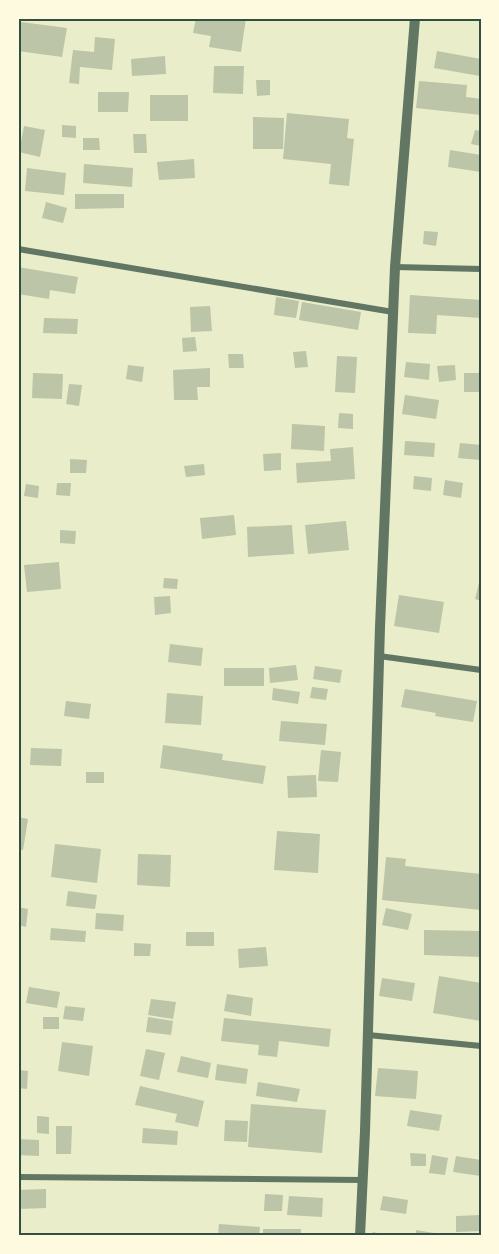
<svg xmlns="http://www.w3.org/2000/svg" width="499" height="1254" font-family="'IBM Plex Sans',sans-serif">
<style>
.building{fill:#bcc5a7}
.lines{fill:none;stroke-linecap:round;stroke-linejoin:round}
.minor{stroke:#617663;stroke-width:6}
.tertiary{stroke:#617663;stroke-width:10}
.neatline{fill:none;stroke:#344e41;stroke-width:2}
</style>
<rect width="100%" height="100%" fill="#e9edc9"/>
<path class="building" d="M196,18H246L241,52L209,47L211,36L193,33Z
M21,22L67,28L62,57L18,51Z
M95,37L115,39L112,70L80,67L79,84L69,83L73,50L94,52Z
M437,51L481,59L480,76L434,68Z
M165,56L166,74L132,76L131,59Z
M214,66H244L243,94L213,93Z
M256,80H270V95L257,96Z
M419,81L467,85L466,97L481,99V115L416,108Z
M98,92H129L128,112H98Z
M150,95H188V121H150Z
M287,113L349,119L347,138L354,139L349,186L329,184L331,164L283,159Z
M253,117L284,118L283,149H253Z
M62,125L76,126V138L62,137Z
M24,126L45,130L40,157L19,152Z
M475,130L481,131V146L471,144Z
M133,134H146L147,153H134Z
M83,138H99L100,150H83Z
M450,150L481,155V172L448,167Z
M194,159L195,178L159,180L157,162Z
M84,164L133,168L132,187L83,183Z
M27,168L66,173L64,195L25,191Z
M75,194H124V208L75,209Z
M46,202L67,208L63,223L42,218Z
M424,231L438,232L436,246L423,244Z
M18,267L78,277L75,294L50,290L49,299L18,294Z
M410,295L481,300V318L437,315L436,334L408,333Z
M276,297L299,301L296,318L274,315Z
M302,302L361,312L358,330L299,320Z
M210,306L212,331L191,332L190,307Z
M44,318L78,319L77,334L43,333Z
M195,337L197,351L183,352L182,338Z
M306,351L308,367L295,368L293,352Z
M228,354H243L244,368H229Z
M337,356L357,357L355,393L335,392Z
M406,362L430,364L429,380L404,377Z
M128,365L144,367L142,382L126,379Z
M455,365L456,380L439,382L437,366Z
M210,368V387H197L198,400H174L173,370Z
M33,373L63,374L62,399L32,398Z
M464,373H481V392H464Z
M69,384L82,385L79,406L66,404Z
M405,395L439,400L436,419L402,414Z
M339,413L353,414V429L338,428Z
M292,424L325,426L324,451L291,449Z
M405,441L435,443L434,457L404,455Z
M460,443L481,445V460L458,458Z
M353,447L355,479L297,483L296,463L331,461L330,449Z
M281,453V470L264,471L263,454Z
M70,459L87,460L86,473H70Z
M204,464L205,475L186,477L184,466Z
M414,476L432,478L431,491L413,489Z
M445,480L463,483L461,498L443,495Z
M57,483H71L70,496L56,495Z
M26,484L39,486L38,498L24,496Z
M234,515L236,535L202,539L200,518Z
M346,521L349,550L308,554L305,525Z
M292,525L294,554L248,557L247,527Z
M60,530L76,531L75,544L60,543Z
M59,562L61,589L27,592L24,565Z
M164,578L178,579L177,589L163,588Z
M479,583L481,584V601L475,599Z
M399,595L444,602L439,633L394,626Z
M170,596L171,613L155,615L154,597Z
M170,644L203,648L201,666L168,662Z
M296,665L298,680L270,683L269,668Z
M315,666L342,670L340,683L313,679Z
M224,668H264V686H224Z
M312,687L328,689L326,700L310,698Z
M273,688L300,692L298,704L272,700Z
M405,689L477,701L473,722L435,716L436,713L401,707Z
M167,693L203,696L201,725L165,723Z
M66,701L91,704L89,719L64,716Z
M281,721L327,724L325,745L279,741Z
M163,745L223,754L222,760L266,766L263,784L160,768Z
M31,748L62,749L61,766L30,765Z
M321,750L341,752L338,782L318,781Z
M86,772H104V783H86Z
M316,775L317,797L288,798L287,776Z
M18,817L28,819L23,850L18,849Z
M277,831L320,834L318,873L274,870Z
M55,844L101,849L97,883L51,877Z
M138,854L171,855L170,887L137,885Z
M386,857L406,859L405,866L481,874V910L382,900Z
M68,891L97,895L95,909L66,906Z
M18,907L28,909L26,927L18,925Z
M386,908L412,914L408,930L382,925Z
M96,913L124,915L123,931L95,929Z
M51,928L86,931L85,942L50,940Z
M424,930L481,931V957L424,955Z
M186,932H214V946H186Z
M134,943L151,944L150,956H134Z
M266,947L268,966L239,968L238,949Z
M439,976L481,983V1021L433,1013Z
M382,978L415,983L412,1001L379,996Z
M29,987L60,992L57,1008L26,1003Z
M227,994L253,998L251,1016L224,1011Z
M151,999L176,1002L173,1019L148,1015Z
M65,1006L85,1008L83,1021L63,1019Z
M43,1017H59V1029H43Z
M148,1017L173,1021L171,1035L146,1032Z
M224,1018L331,1029L329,1047L279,1041L277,1057L258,1055L259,1045L221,1041Z
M62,1042L93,1046L89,1076L58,1071Z
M146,1049L165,1053L159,1080L140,1076Z
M181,1056L211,1063L208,1078L177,1072Z
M217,1064L248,1069L246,1084L215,1080Z
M378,1068L418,1071L416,1099L375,1096Z
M18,1070L28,1071L27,1089L18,1088Z
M258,1082L300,1089L297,1102L256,1096Z
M140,1086L204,1101L198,1127L175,1122L177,1114L135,1105Z
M251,1104L326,1110L322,1153L248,1147Z
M410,1110L442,1115L439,1131L407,1126Z
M37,1116L49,1117V1134L37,1133Z
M225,1120L248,1121L247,1142L224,1141Z
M56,1126H72L71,1154H56Z
M143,1128L178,1131L177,1145L142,1143Z
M18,1139L39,1140V1156L18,1155Z
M410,1153L426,1154V1166H411Z
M432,1155L448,1158L445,1175L429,1173Z
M456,1156L481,1160V1176L453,1172Z
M46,1189V1208L18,1209V1190Z
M265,1194L283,1195L282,1211H264Z
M289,1196L323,1198L322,1217L287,1215Z
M383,1196L408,1200L406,1214L380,1210Z
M481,1215V1231L456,1232V1216Z
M219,1224L260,1227L259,1236H218Z
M263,1229H301V1236H263Z
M416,1230L446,1235V1236H416Z
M373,1232L387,1235V1236H372Z"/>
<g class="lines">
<path class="minor" d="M18,249L393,312
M395,267L481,269
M379,656L481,670
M368,1035L481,1046
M18,1177L363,1180"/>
<path class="tertiary" d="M360,1236L365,1131L380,627L395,267L415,18"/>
</g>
<rect width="499" height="1254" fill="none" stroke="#fefae0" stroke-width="39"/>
<rect x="20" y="20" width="460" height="1214" class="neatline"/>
</svg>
